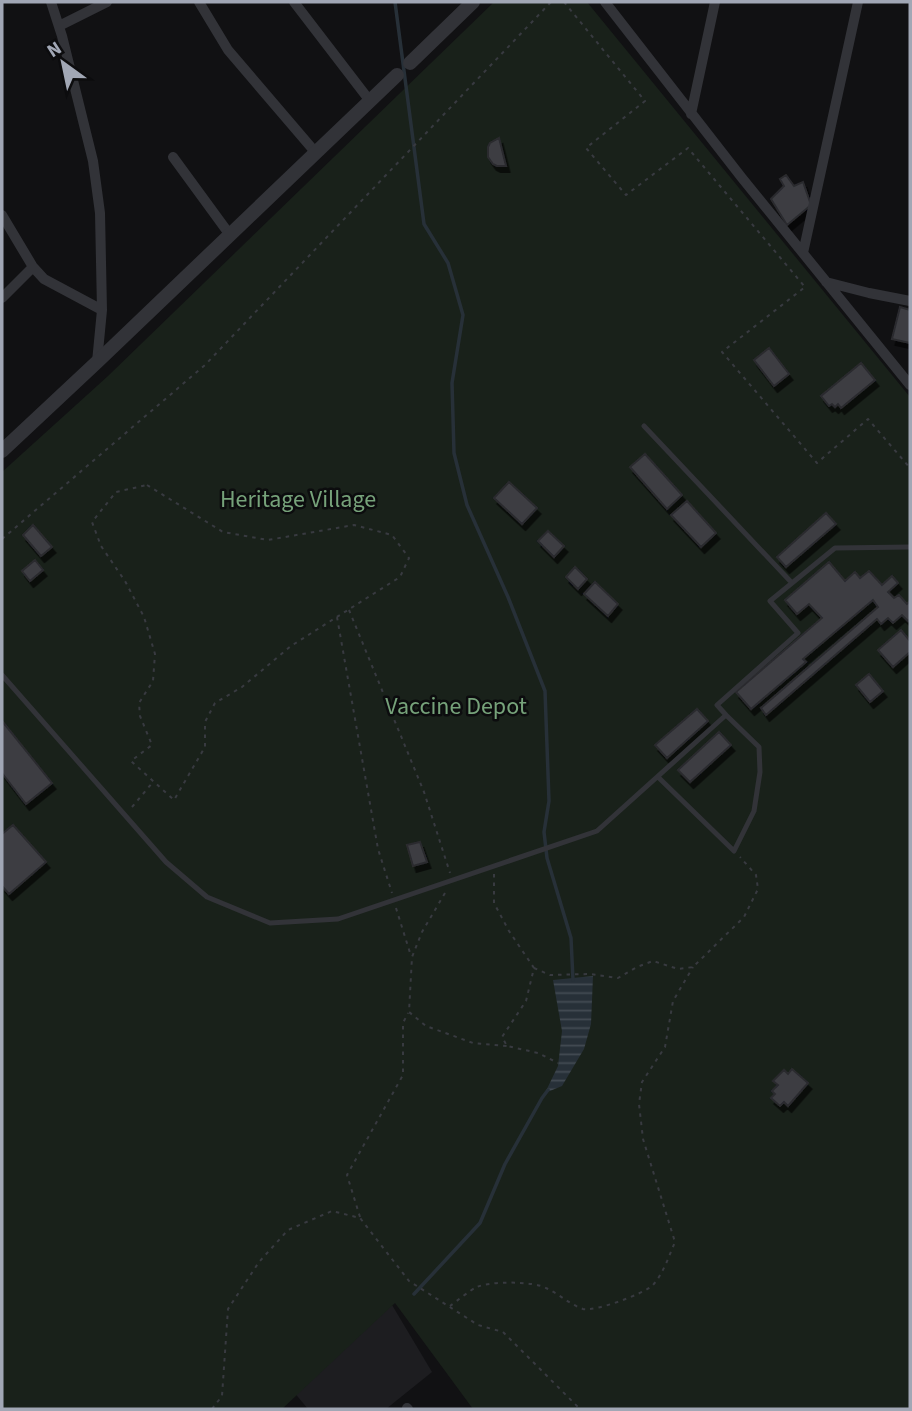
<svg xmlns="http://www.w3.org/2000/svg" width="912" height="1411" font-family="'Source Sans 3',sans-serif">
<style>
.built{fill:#1d1d20}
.green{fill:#19211a}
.water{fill:url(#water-rules)}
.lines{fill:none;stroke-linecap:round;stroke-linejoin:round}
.stream{stroke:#273038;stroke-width:3.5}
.building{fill:#3d3e43;stroke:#2b2b2f;stroke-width:2;filter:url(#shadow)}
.path{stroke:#383a40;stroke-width:2;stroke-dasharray:3.5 5;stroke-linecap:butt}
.service{stroke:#323338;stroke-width:5}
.minor{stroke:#323338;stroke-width:10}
.tertiary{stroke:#323338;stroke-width:14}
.labels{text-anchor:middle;stroke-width:5;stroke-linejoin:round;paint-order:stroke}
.park-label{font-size:24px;fill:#76a27a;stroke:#0c0c0e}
</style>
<defs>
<pattern id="water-rules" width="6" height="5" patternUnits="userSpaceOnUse" patternTransform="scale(1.75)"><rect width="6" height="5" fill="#273038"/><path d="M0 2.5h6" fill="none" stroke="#434b53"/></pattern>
<filter id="shadow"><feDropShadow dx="3.5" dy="6" stdDeviation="0" flood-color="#0009"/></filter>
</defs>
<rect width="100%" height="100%" fill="#111113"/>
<path class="built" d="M389,1300L432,1372L386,1409H308L288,1385Z"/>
<path class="green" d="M494,2H587L910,397V1409H473L395,1303L282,1409H2V472L108,376Z"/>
<path class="water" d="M593,976L591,1024L584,1049L562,1086L545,1093L558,1066L562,1031L553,980Z"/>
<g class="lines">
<path class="stream" d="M395,2L424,224L448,263L463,315L452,383L454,453L467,505L508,597L545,691L549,801L544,832L547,858L571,938L573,980
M414,1294L480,1223L505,1164L542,1098L548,1090"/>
</g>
<path class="building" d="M499,138L506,166H497L493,164L488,157V147L490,143Z
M786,175L794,186L803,182L811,205L787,225L771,199L784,186L780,179Z
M900,307L910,310V343L892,339Z
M769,348L789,374L774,386L754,360Z
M861,363L875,380L841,408L838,404L835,407L832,404L829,406L821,396Z
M645,454L682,495L667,509L630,467Z
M509,482L537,508L522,524L494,498Z
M687,501L716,533L701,547L671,515Z
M826,513L836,524L786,567L777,557Z
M33,525L52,547L41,556L23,535Z
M548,531L564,546L554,557L538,541Z
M35,560L43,570L30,581L22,571Z
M829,562L845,581L855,572L860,578L869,571L882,585L892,576L898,583L888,592L894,598L899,595L907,604L910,601V619L908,621L902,615L893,623L888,618L881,624L877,619L766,715L761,708L878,607L873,600L803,659L806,662L751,709L736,692L822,618L809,604L797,614L785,600Z
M575,567L587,579L578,589L566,577Z
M595,582L618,604L608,616L584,594Z
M901,630L910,641V652L893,667L878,650Z
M869,674L883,691L870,702L856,685Z
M697,709L708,721L667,758L655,745Z
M2,721L52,783L26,804L2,773Z
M719,732L731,745L690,782L678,770Z
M13,825L46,862L9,894L2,886V834Z
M420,842L427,862L413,866L407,845Z
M792,1069L808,1083L788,1106L784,1102L780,1106L771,1098L775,1094L772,1091L778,1085L773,1081L784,1070L788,1074Z"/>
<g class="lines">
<path class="path" d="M564,2L645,101L586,148L626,195L688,148L805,287L722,352L817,463L868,419L910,468
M147,485L223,532L268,540L354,525L392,535L409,558L400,577L291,646L242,687L215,703L205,722V747L174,800L131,761L152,745L140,716L139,703L153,681L155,654L144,617L125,581L101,546L92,522L116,492Z
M2,539L205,365L551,2
M349,610L424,792L450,873
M337,617L378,849L392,893
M132,807L153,782
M494,874V903L509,931L534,968L526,1001L502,1037L507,1046L538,1053L558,1063
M445,893L422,932L412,957L409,1012L426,1026L473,1043L507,1046
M396,908L411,956
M534,968L550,975L590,974L618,978L637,967L653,961L678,969L693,967L744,917L758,889L756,875L740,857
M360,1217L347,1175L403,1075V1023L408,1013
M450,1306C457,1301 470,1290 477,1287C490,1281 533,1281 546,1288C559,1294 569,1304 583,1309C594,1312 644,1294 653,1285C663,1274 669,1256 675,1242L643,1139L639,1104L642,1082L665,1047L673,1001L693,967
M212,1409L222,1396L228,1309L259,1262L288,1230L332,1211L360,1218L409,1281L478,1325L503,1332L580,1409"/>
<path class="service" d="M644,426L792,583
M2,675L166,862L207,897L270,923L338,919L597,831L726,715L717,705L798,633L770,601L835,548L910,547
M658,777L734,851L754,811L760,772L759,747L726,715"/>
<path class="minor" d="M51,2L62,36L93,161L100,213L102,310L97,362
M199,2L228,50L316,153
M294,2L370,101
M605,2L742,178L910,385
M59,26L107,2
M691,114L715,2
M173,157L230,235
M2,215L33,267L44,279L102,310
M803,253L858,2
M826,282L869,293L910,301
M2,298L33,267
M407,1408L408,1409"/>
<path class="tertiary" d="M410,63L473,2
M2,451L97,362L397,75"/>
</g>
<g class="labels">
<g class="park-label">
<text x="298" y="507">Heritage Village</text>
<text x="456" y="714">Vaccine Depot</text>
</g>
</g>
<rect width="912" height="1411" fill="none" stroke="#a1a7b5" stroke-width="7"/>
<g transform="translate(63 63) rotate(327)" stroke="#0c0c0e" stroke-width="5" paint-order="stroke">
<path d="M0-5L12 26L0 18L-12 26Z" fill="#a1a7b5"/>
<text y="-10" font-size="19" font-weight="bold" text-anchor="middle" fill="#a1a7b5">N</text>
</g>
</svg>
